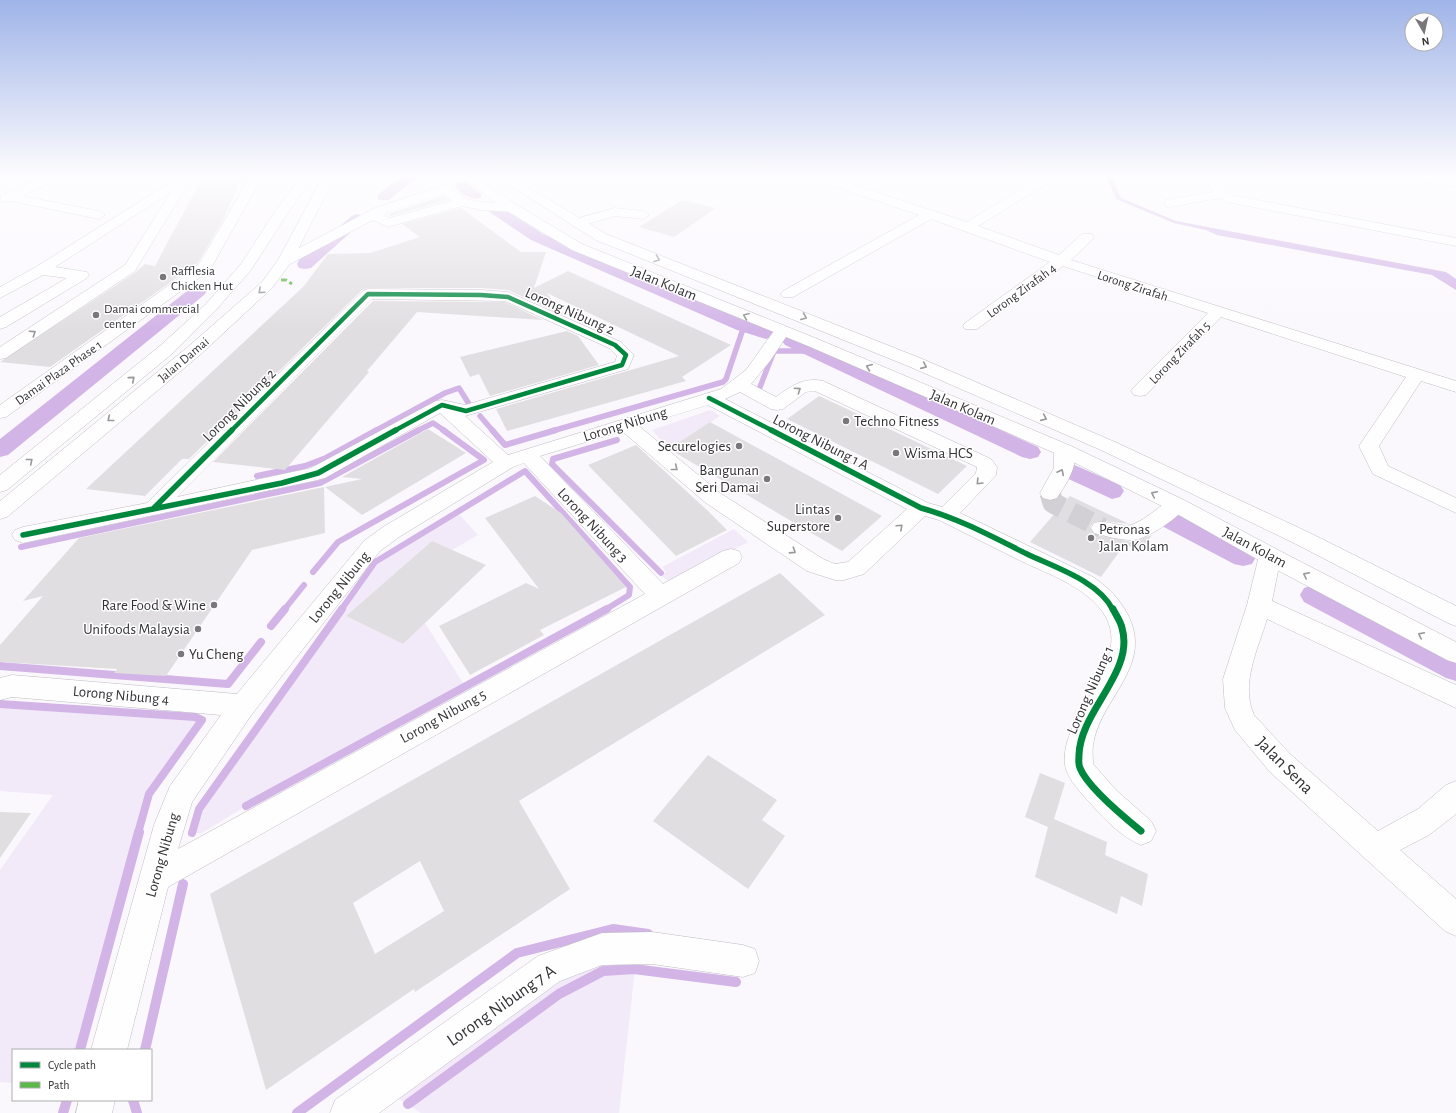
<svg xmlns="http://www.w3.org/2000/svg" width="1456" height="1113" font-family="'Alegreya Sans',sans-serif">
<style>
.green{fill:#f2e9f9}
.water{fill:#d2b4e7}
.lines{fill:none;stroke-linecap:round;stroke-linejoin:round}
.stream-far3{stroke:#d2b4e7;stroke-width:5.5}
.stream-far2{stroke:#d2b4e7;stroke-width:6}
.stream-far1{stroke:#d2b4e7;stroke-width:8}
.stream{stroke:#d2b4e7;stroke-width:10}
.canal{fill:#d2b4e7;fill-rule:evenodd}
.building{fill:#e1dee2;fill-rule:evenodd}
.minor-tunnel{stroke:#d3d0d5;stroke-width:21;stroke-dasharray:21 10;stroke-linecap:butt}
.minor-casing{stroke:#bfbdc1;stroke-width:1}
.major-casing{stroke:#bfbdc1;stroke-width:1}
.minor{fill:#fefeff;fill-rule:evenodd}
.major{fill:#fefeff;fill-rule:evenodd}
.quiet{stroke:#58b947;stroke-width:3;stroke-dasharray:6 3;stroke-linecap:butt}
.cycleway-far2-casing{stroke:#fff;stroke-width:6}
.cycleway-far1-casing{stroke:#fff;stroke-width:8}
.cycleway-casing{stroke:#fff;stroke-width:10}
.cycleway-far2{stroke:#00873e;stroke-width:4.5}
.cycleway-far1{stroke:#00873e;stroke-width:5.5}
.cycleway{stroke:#00873e;stroke-width:7}
.oneway{stroke:#99989a}
.poi-dot{fill:#7a777c;stroke:#fff;stroke-width:1.5}
.labels{text-anchor:middle;stroke-width:3;stroke-linejoin:round;paint-order:stroke}
.far-poi-label{font-size:13px;fill:#343236;stroke:#fff;text-anchor:start}
.far-street-label{font-size:13px;fill:#343236;stroke:#fff}
.street-label{font-size:15px;fill:#343236;stroke:#fff}
.poi-label{font-size:15px;fill:#343236;stroke:#fff;text-anchor:end}
.near-street-label{font-size:18px;fill:#343236;stroke:#fff}
</style>
<rect width="100%" height="100%" fill="#fbf8fd"/>
<path class="green" d="M710,410L720,416L669,449L652,430Z
M457,512L478,535L452,550L432,541L346,616L403,644L425,623L465,686L246,806L202,833H192L199,809L375,562Z
M734,529L748,542L674,582L668,581L661,575L666,572L662,567Z
M3,703L195,717L202,720L149,794L80,1050H13V1083L0,1082V870L53,795L0,791V704Z
M602,960H636L619,1113H421L394,1096L553,978Z"/>
<path class="water" d="M1106,175H1110L1121,198L1176,221L1446,272L1456,279V290L1432,275L1217,235L1206,230L1174,223L1116,199Z"/>
<g class="lines">
<path class="stream-far3" d="M760,387L774,351H813
M480,416L493,431
M375,431L445,393L459,388L469,404
M417,431L433,423L445,431
M552,431L723,382L726,379L744,326"/>
<path class="stream-far2" d="M492,430L505,445L556,430
M617,440L553,459L552,464L661,573
M257,476L305,466L326,458L377,430
M21,547L320,483L419,430
M313,572L338,542L484,460L443,430
M284,610L304,585
M341,610L375,562L525,471L630,587L629,595L605,610"/>
<path class="stream-far1" d="M271,626L285,609
M0,666L228,684L261,642
M0,704L195,717L202,720L149,794L138,833
M246,806L607,609
M192,833L199,809L342,609"/>
<path class="stream" d="M80,1050L139,832
M145,1050L183,884
M133,1100L137,1113
M408,1104L559,994L603,971L634,969L736,982
M63,1113L67,1100
M297,1113L517,953L613,929L648,934"/>
<path class="canal" d="M404,175H419L389,200H379L377,197L379,194Z
M462,182L467,183L482,195L480,198C471,200 460,194 455,186L457,183Z
M496,205L501,207L543,234L645,278L751,322L773,329L776,333L773,337L766,339L737,330L531,240L491,213L488,210L491,207Z
M357,214L362,216L365,219L362,222L311,268L305,269L299,268L297,264L299,260L352,216Z
M198,286L204,287L207,291L204,295L8,455L0,457V439L192,287Z
M792,335L1038,447L1041,452L1038,457L1030,459L1022,457L785,345L782,341L785,337Z
M1070,463L1120,485L1124,491L1120,497L1112,499L1062,476L1058,471L1062,466Z
M1171,511L1180,514L1252,550L1256,557L1252,564L1243,566L1234,564L1162,526L1159,520L1162,514Z
M1314,585L1324,588L1456,655V681L1446,678L1304,602L1300,595L1304,588Z"/>
</g>
<path class="building" d="M242,177L223,220L198,263L50,367L0,362L136,272L145,264L155,266L201,180Z
M443,196L449,200L391,216L388,214Z
M682,200L716,208L674,237L639,227Z
M461,208L521,252H546L534,288L568,271L731,345L682,377L686,381L507,431L496,409L679,356L547,293L563,315L508,290L481,288H367L362,290L189,459H182L145,496L86,489L303,287L328,254L370,253L420,237L402,224Z
M373,301L505,302L543,320L417,312L367,371L369,372L285,470L213,462Z
M567,331L578,336L599,365L490,396L479,374L470,377L460,357Z
M819,396L858,414L967,466L938,494L787,419Z
M710,422L864,506L882,516L842,551L669,449Z
M428,429L466,453L362,515L325,487L362,479L342,477Z
M636,445L708,511L727,530L676,556L588,465Z
M324,487L325,533L252,550L166,676L114,673L117,669L0,662V645L43,596L23,601L79,538Z
M535,496L561,513L626,587L540,630L544,635L470,675L439,626L526,583L539,589L485,518Z
M1070,496L1129,524L1104,521L1094,522L1090,527L1094,534L1131,542L1152,535L1140,551L1125,544L1101,577L1030,542Z
M432,541L486,565L403,644L346,616Z
M780,573L825,615L519,801L570,889L415,992L414,989L266,1090L210,894ZM420,861L444,911L375,954L353,903Z
M708,755L777,800L762,820L785,836L748,889L653,821Z
M1040,773L1065,783L1054,819L1107,842L1105,855L1148,874L1142,906L1121,896L1117,914L1035,877L1048,827L1025,817Z
M0,812L31,813L0,858Z"/>
<g class="lines">
<path class="minor-tunnel" d="M1050,493L1053,503L1102,528"/>
<defs>
<path id="minor" d="M5,175H65L63,178L22,196L99,211L105,215L99,219L11,201L1,202V196L35,181L11,179Z
M182,175H195L191,179L135,271L6,358L0,359V347L125,265L171,192L55,267L87,272L89,275L87,278L6,327L0,329V317L67,278L43,275L0,298V287L36,267Z
M251,175H263L210,270L6,417L0,418V405L199,264Z
M807,175H824L967,222L1044,175H1058L1056,178L978,226L1059,255L1082,234H1092L1094,237L1092,240L1071,260L1456,381V392L1421,381L1379,446L1388,466L1456,498V513L1373,474L1359,446L1406,377L1221,317L1146,395L1140,396L1134,395L1131,391L1134,387L1208,313L1063,266L977,329H965L963,326L965,323L1050,262L931,219L793,297H783L780,294L783,291L919,215L809,178Z
M1203,175H1215L1226,192L1231,195L1456,238V246L1227,202L1219,198L1170,207L1166,206L1164,203L1166,200L1213,192Z
M1402,175H1428L1456,179V187L1408,179Z
M445,185L449,186L466,199L481,202L512,204L518,208L512,212L481,210L462,206L388,227L373,220L290,264H280L278,261L280,258L375,208ZM443,194L452,201L390,218L385,216L386,213Z
M615,208L643,211L649,215L643,219L615,216L577,227L572,226L570,223L572,220Z
M368,289L481,290L508,292L621,342L634,355L628,369L465,416L508,455L721,389L746,370L776,328L782,326L788,328L790,331L770,361L751,384L776,397C791,386 804,377 823,381L991,459L997,467L996,475L960,513L1093,577C1109,588 1119,598 1128,615C1154,667 1100,698 1093,745C1092,751 1093,758 1093,764L1116,790L1151,821L1156,831L1151,841L1141,845C1122,837 1106,821 1092,805C1083,795 1067,779 1065,765C1059,712 1138,661 1102,611C1083,586 1051,575 1023,562C995,548 967,534 939,520L925,516L864,574L844,580H835L807,571L706,503L622,431L540,456L663,584L723,551L731,549L739,551L742,557L739,563L168,887L127,1050H91L154,825L170,786L221,715L12,697L0,700V678L12,675L237,694L364,541L383,527L493,462L440,413L325,478L313,481L23,543L15,540L12,535L15,530L23,527L147,503L363,291ZM372,299L505,301L609,348L617,356L615,362L465,405L442,400L436,401L311,468L177,497ZM815,391L977,467L976,473L942,507L928,503L725,399L740,392L771,409L777,410L783,409L806,392ZM708,405L907,509L848,562L835,564L823,559L720,493L639,426ZM524,463L645,594L178,849L192,802L252,714L380,551L399,537L513,467Z
M1064,444L1071,446C1082,462 1066,484 1057,498L1050,500L1043,498L1040,493L1054,468V450L1057,446Z
M1177,498L1184,500L1187,505C1180,517 1145,541 1131,540C1119,540 1106,536 1094,533L1091,528L1094,523C1107,519 1121,528 1131,525C1149,519 1160,503 1177,498Z
M1270,548L1278,550L1281,556L1272,601L1456,685V708L1267,619C1258,649 1240,684 1254,715L1290,754L1378,831L1418,809L1446,785L1456,781V814L1429,835L1400,850L1456,899V936L1445,931L1270,772L1235,730L1225,708L1223,679L1247,605L1259,556L1262,550Z
M652,932L743,945L755,949L759,961L755,973L743,977L652,964L602,965L560,981L379,1113H330L335,1100L538,956L602,933Z
M79,1100H115L112,1113H76Z"/>
<path id="major" d="M303,175H315L287,214L251,270L216,310L173,353L7,490L0,492V475L161,345L206,304L241,264L276,210Z
M324,175H336L292,261L272,288L201,354L7,517L0,519V501L189,346L262,282L278,260Z
M459,175H472L517,205L582,244L820,340L1071,446L1184,500L1278,550L1456,642V663L1447,660L1262,562L1170,510L1057,454L808,346L572,250L507,211Z
M494,175H508L606,234L920,358L1115,442L1310,533L1456,606V626L1448,623L1294,543L1101,450L908,366L596,240Z"/>
</defs>
<use href="#minor" class="minor-casing"/>
<use href="#major" class="major-casing"/>
<use href="#minor" class="minor"/>
<use href="#major" class="major"/>
<path class="quiet" d="M281,280H286L292,284"/>
<defs>
<path id="cycleway-far2" d="M709,398L773,431
M231,431L368,294L481,295L508,297L615,345L626,355L622,365L466,411L442,405L394,431"/>
<path id="cycleway-far1" d="M771,430L921,508C958,518 993,537 1027,554C1054,567 1099,581 1113,610
M153,509L232,430
M153,509L282,483L318,473L396,430
M23,535L153,509"/>
<path id="cycleway" d="M1113,609C1116,615 1121,622 1122,628C1135,672 1080,711 1079,755C1079,759 1078,764 1080,768C1087,786 1125,818 1141,831"/>
</defs>
<use href="#cycleway-far2" class="cycleway-far2-casing"/>
<use href="#cycleway-far1" class="cycleway-far1-casing"/>
<use href="#cycleway" class="cycleway-casing"/>
<use href="#cycleway-far2" class="cycleway-far2"/>
<use href="#cycleway-far1" class="cycleway-far1"/>
<use href="#cycleway" class="cycleway"/>
</g>
<defs><path id="oneway-chevron" d="M-2-3.5L2.5 0L-2 3.5" fill="none" stroke-width="1.6" stroke-linecap="round" stroke-linejoin="round"/></defs>
<g class="oneway">
<use href="#oneway-chevron" transform="translate(657 259) rotate(21)"/>
<use href="#oneway-chevron" transform="translate(261 291) rotate(138)"/>
<use href="#oneway-chevron" transform="translate(746 316) rotate(-158)"/>
<use href="#oneway-chevron" transform="translate(804 317) rotate(22)"/>
<use href="#oneway-chevron" transform="translate(33 333) rotate(-34)"/>
<use href="#oneway-chevron" transform="translate(924 366) rotate(24)"/>
<use href="#oneway-chevron" transform="translate(869 367) rotate(-157)"/>
<use href="#oneway-chevron" transform="translate(132 379) rotate(-40)"/>
<use href="#oneway-chevron" transform="translate(798 390) rotate(-34)"/>
<use href="#oneway-chevron" transform="translate(1044 418) rotate(24)"/>
<use href="#oneway-chevron" transform="translate(110 419) rotate(141)"/>
<use href="#oneway-chevron" transform="translate(30 461) rotate(-39)"/>
<use href="#oneway-chevron" transform="translate(675 468) rotate(39)"/>
<use href="#oneway-chevron" transform="translate(1061 472) rotate(-63)"/>
<use href="#oneway-chevron" transform="translate(979 482) rotate(134)"/>
<use href="#oneway-chevron" transform="translate(1154 494) rotate(-154)"/>
<use href="#oneway-chevron" transform="translate(900 527) rotate(-43)"/>
<use href="#oneway-chevron" transform="translate(793 551) rotate(33)"/>
<use href="#oneway-chevron" transform="translate(1306 575) rotate(-153)"/>
<use href="#oneway-chevron" transform="translate(1421 635) rotate(-153)"/>
</g>
<linearGradient id="sky" x2="0" y2="1"><stop stop-color="#9fb4e8"/><stop offset="0.53" stop-color="#fdfcfe"/><stop offset="1" stop-color="#fdfcfe" stop-opacity="0"/></linearGradient>
<rect width="1456" height="331" fill="url(#sky)"/>
<g class="poi-dot">
<circle cx="163" cy="277" r="4"/>
<circle cx="96" cy="315" r="4"/>
<circle cx="846" cy="421" r="4"/>
<circle cx="739" cy="446" r="4"/>
<circle cx="896" cy="453" r="4"/>
<circle cx="767" cy="479" r="4"/>
<circle cx="838" cy="518" r="4"/>
<circle cx="1091" cy="538" r="4"/>
<circle cx="214" cy="605" r="4"/>
<circle cx="198" cy="629" r="4"/>
<circle cx="181" cy="654" r="4"/>
</g>
<g class="labels">
<g class="far-poi-label">
<text x="171" y="275">Rafflesia<tspan x="171" dy="15">Chicken Hut</tspan></text>
<text x="104" y="313">Damai commercial<tspan x="104" dy="15">center</tspan></text>
</g>
<g class="far-street-label">
<text transform="translate(1133 285) rotate(18)" y="5">Lorong Zirafah</text>
<text transform="translate(1021 290) rotate(-36)" y="5">Lorong Zirafah 4</text>
<text transform="translate(1179 352) rotate(-46)" y="5">Lorong Zirafah 5</text>
<text transform="translate(183 359) rotate(-40)" y="5">Jalan Damai</text>
<text transform="translate(58 372) rotate(-35)" y="5">Damai Plaza Phase 1</text>
</g>
<g class="street-label">
<text transform="translate(664 283) rotate(22)" y="5">Jalan Kolam</text>
<text transform="translate(570 311) rotate(24)" y="5">Lorong Nibung 2</text>
<text transform="translate(239 405) rotate(-45)" y="5">Lorong Nibung 2</text>
<text transform="translate(963 407) rotate(23)" y="5">Jalan Kolam</text>
<text transform="translate(625 424) rotate(-17)" y="5">Lorong Nibung</text>
<text transform="translate(821 442) rotate(27)" y="5">Lorong Nibung 1 A</text>
<text transform="translate(593 525) rotate(47)" y="5">Lorong Nibung 3</text>
<text transform="translate(1255 547) rotate(28)" y="5">Jalan Kolam</text>
<text transform="translate(339 587) rotate(-51)" y="5">Lorong Nibung</text>
<text transform="translate(1090 690) rotate(-66)" y="5">Lorong Nibung 1</text>
<text transform="translate(121 695) rotate(5)" y="5">Lorong Nibung 4</text>
<text transform="translate(443 716) rotate(-29)" y="5">Lorong Nibung 5</text>
<text transform="translate(162 855) rotate(-74)" y="5">Lorong Nibung</text>
</g>
<g class="poi-label">
<text x="854" y="426" text-anchor="start">Techno Fitness</text>
<text x="731" y="451">Securelogies</text>
<text x="904" y="458" text-anchor="start">Wisma HCS</text>
<text x="759" y="475">Bangunan<tspan x="759" dy="17">Seri Damai</tspan></text>
<text x="830" y="514">Lintas<tspan x="830" dy="17">Superstore</tspan></text>
<text x="1099" y="534" text-anchor="start">Petronas<tspan x="1099" dy="17">Jalan Kolam</tspan></text>
<text x="206" y="610">Rare Food &amp; Wine</text>
<text x="190" y="634">Unifoods Malaysia</text>
<text x="189" y="659" text-anchor="start">Yu Cheng</text>
</g>
<g class="near-street-label">
<text transform="translate(1285 765) rotate(45)" y="6">Jalan Sena</text>
<text transform="translate(501 1005) rotate(-35)" y="6">Lorong Nibung 7 A</text>
</g>
</g>
<rect x="12" y="1049" width="140" height="52" fill="#ffffff" stroke="#aeadaf"/>
<rect x="20" y="1062" width="20" height="6" fill="#00873e" stroke="#aeadaf"/>
<text x="48" y="1069" font-size="12" fill="#343236">Cycle path</text>
<rect x="20" y="1082" width="20" height="6" fill="#58b947" stroke="#aeadaf"/>
<text x="48" y="1089" font-size="12" fill="#343236">Path</text>
<g transform="translate(1424 32) rotate(171)"><circle r="19" fill="#ffffff" stroke="#aeadaf"/>
<path d="M0-3L7 15L0 10L-7 15Z" fill="#7a777c"/>
<text y="-6" font-size="11" font-weight="bold" text-anchor="middle" fill="#343236">N</text>
</g>
</svg>
